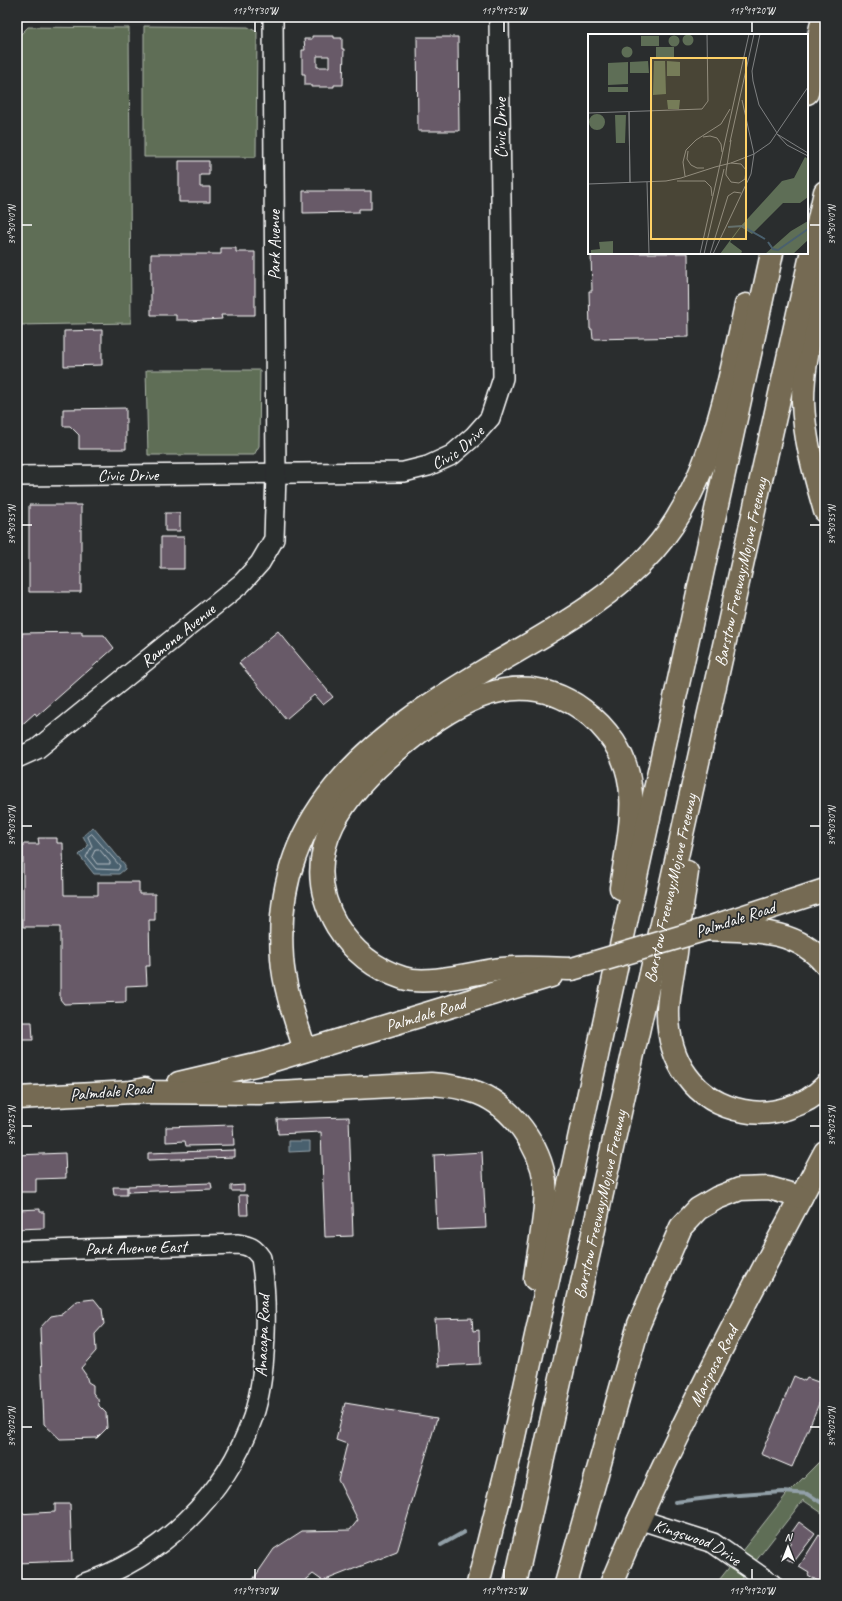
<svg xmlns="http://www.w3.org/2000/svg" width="842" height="1601" font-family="Caveat,sans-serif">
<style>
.green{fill:#5e6e56;stroke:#aeb6aa}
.water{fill:#4a606e;stroke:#92a0a8}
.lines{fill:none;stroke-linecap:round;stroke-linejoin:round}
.shore{stroke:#b7bfc5;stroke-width:1}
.stream{stroke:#92a0a8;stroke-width:4}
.building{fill:#685a67;stroke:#fff;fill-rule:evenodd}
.minor-casing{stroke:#fff;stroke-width:22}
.major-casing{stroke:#fff;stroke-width:25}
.highway-casing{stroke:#fff;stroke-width:25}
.minor{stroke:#2a2d2e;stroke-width:19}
.major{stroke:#746b52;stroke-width:22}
.highway{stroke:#746b52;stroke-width:22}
.highway-bridge-casing{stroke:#fff;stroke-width:25;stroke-linecap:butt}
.highway-bridge{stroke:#746b52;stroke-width:22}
.ticks{fill:none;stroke:#fff;stroke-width:1.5}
.labels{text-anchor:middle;stroke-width:3.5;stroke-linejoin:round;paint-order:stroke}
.street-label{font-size:17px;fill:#fff;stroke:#2a2d2e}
.inset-river{fill:none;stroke:#4a606e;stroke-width:2}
.inset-road{fill:none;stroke:#7f8182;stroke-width:1}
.view{fill:#ffd166;fill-opacity:0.15;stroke:#ffd166;stroke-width:2}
.inset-edge{fill:none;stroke:#fff;stroke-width:2}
.neatline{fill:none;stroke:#fff;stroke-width:1.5}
.ticks-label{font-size:10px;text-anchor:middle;fill:#fff}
</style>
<rect width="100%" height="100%" fill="#2a2d2e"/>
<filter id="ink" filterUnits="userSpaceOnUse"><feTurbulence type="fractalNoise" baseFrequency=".025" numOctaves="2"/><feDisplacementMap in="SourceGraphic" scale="8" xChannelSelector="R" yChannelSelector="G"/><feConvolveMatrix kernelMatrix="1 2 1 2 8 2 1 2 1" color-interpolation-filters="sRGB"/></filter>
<g filter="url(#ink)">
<path class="green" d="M144,26L248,27L257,32L256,157H144Z
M28,27L129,28L131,323L18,325L17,38Z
M146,370H260L259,446L254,455H148Z
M825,1456V1515L803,1500L738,1584H716L786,1495Z"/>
<path class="water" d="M93,827L125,865V869L119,874H94L79,855L88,846L83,836Z
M289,1141H310V1151L289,1152Z"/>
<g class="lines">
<path class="shore" d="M92,834L120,866L118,870L96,869L86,857L92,846L88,837Z
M96,849H99L110,862V864H97L92,857Z"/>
<path class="stream" d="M675,1502L725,1496L783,1492L808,1494L825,1505
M441,1545L464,1532"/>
</g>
<path class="building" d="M312,36H334V38H342V49H344L343,85H334V87H311V85H305V74H302V50H305L304,39H312ZM317,56H329V67H317Z
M417,37H458L459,131H418Z
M179,161H209V175H200V187H210V202H179Z
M303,191H371V209H359V212L303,213Z
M221,248H236V252H255V315H221L222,319L189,321V320H176V315H151V254H221Z
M591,253H688L689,337L593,339L592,329H590L589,291H592Z
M102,330V365L64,366V331Z
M126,408V449H79V435L70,426H63V409Z
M29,505H81V592H29Z
M165,513H180V531H165Z
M161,537H184V569H161Z
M278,631L333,697L323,705L314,695L286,719L239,663Z
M82,632V635H104L114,648L37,716L35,713L17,729V637H22V633Z
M38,838H57V843H63L64,895H98V882H139V894H155V920H149L150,966H146L147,985L126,986V1002L64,1004L60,999V927H23V844H39Z
M17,1022H32L33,1040H17Z
M349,1117L353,1236L325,1237L321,1132L278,1134L277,1119Z
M233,1125L234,1145L186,1146L185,1141L166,1142V1127Z
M235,1150V1157L148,1160V1153Z
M482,1152L486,1228L437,1230L434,1155Z
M65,1153L66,1178L36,1179V1192H20V1180H17V1155Z
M211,1183L212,1189L128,1192V1186Z
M244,1185V1191H231V1186Z
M113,1187H127V1195H114Z
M239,1195H247L248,1215H240Z
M40,1209V1212H44V1228L17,1229V1210Z
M94,1299L102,1309L104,1324L95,1334L96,1351L81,1368L86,1375L88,1382L93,1385V1393L98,1399L99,1406L106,1413L107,1428L97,1438L60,1439L44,1424L40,1328L51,1316L62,1314L77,1301Z
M472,1318L473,1331L479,1330L480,1364L438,1366L435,1319Z
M794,1376L805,1381L807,1378L821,1383L818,1389L824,1392L792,1467L761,1454Z
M345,1403L437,1418L397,1552L323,1581L313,1574L301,1584H250L274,1549L302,1531L350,1530L358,1520L338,1480L347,1444L336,1440Z
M55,1504H70L72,1561L17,1563V1514L55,1512Z
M799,1522L815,1534L793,1563L781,1555L791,1542L787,1539Z
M819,1535L825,1539V1580L823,1584L808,1575L809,1573L799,1567Z"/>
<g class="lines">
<defs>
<g id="minor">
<path id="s1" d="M17,476L404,472L428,466L452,455L474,436L490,418L503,378L499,17"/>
<path id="s2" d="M17,758L37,749L242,583L260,563L274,539L276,474L273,17"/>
<path id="s3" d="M17,1251L238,1244C250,1246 254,1248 261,1258C268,1300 267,1376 253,1417C226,1496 161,1558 82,1584"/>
<path id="s4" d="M638,1519L713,1543L772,1584"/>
</g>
<g id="major">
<path d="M708,928L825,890"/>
<path id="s5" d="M611,1584C673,1436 750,1293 825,1152"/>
</g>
<g id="highway">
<path d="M807,93L823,17"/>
<path d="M823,263C818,309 803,354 803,401C804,439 815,475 825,511"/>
<path d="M687,872C683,899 679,926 676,953C673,972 669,991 668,1010C667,1060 694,1102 744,1111C771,1117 806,1106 825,1086"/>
<path d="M707,929C750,931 795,927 825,964"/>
<path d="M572,969C549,969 525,966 502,969C476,972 428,986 403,978C375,969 353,952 337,926C294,852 347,790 403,745C455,702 519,663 583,710C607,727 626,754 630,785C635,814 625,858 621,888"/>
<path d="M305,1050C296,1021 284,989 282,958C271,804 382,731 500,661C555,629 611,599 653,551C710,487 728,386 746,305"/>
<path id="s6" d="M179,1083L264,1063L551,976"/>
<path d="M132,1092L259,1093L431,1084C447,1085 462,1087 478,1093C512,1106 540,1146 545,1182C548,1208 538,1252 535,1279"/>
<path d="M17,1098L132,1092L145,1089"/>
<path d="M478,1584L510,1455L772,253"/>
<path id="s7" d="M515,1584L825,192"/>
<path d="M566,1584L639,1324L681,1227L698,1209L717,1198L740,1189L769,1188L801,1197"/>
</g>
</defs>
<use href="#minor" class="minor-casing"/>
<use href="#major" class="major-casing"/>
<use href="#highway" class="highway-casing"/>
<use href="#minor" class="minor"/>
<use href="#major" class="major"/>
<use href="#highway" class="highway"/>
<defs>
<path id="highway-bridge" d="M572,969L707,929"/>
</defs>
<use href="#highway-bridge" class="highway-bridge-casing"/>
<use href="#highway-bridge" class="highway-bridge"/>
</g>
</g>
<path class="ticks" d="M255,22V32M504,22V32M752,22V32M22,225H32M810,225H820M22,525H32M810,525H820M22,826H32M810,826H820M22,1126H32M810,1126H820M22,1427H32M810,1427H820M255,1569V1579M504,1569V1579M752,1569V1579"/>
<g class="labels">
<g class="street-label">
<text transform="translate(500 128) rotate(-90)" y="6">Civic Drive</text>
<text transform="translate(274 245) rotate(-90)" y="6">Park Avenue</text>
<text dy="6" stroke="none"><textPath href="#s1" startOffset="447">Civic Drive</textPath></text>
<text dy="6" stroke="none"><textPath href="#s1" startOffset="111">Civic Drive</textPath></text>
<text dy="6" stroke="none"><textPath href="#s7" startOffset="1037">Barstow Freeway;Mojave Freeway</textPath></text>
<text dy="6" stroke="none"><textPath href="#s2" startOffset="203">Ramona Avenue</textPath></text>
<text dy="6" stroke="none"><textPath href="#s7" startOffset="713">Barstow Freeway;Mojave Freeway</textPath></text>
<text transform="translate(735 919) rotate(-18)" y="6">Palmdale Road</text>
<text dy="6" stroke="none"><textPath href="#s6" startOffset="256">Palmdale Road</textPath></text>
<text transform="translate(111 1091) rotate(-5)" y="6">Palmdale Road</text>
<text dy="6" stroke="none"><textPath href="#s7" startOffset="389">Barstow Freeway;Mojave Freeway</textPath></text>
<text dy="6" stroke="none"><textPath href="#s3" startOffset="119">Park Avenue East</textPath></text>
<text transform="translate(262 1336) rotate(-88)" y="6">Anacapa Road</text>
<text dy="6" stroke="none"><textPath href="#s5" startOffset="241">Mariposa Road</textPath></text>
<text dy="6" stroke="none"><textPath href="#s4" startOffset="64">Kingswood Drive</textPath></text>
</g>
</g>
<g transform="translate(588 34)">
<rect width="220" height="220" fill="#2a2d2e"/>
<path d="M94.5 6a5.5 5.5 0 1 1 11 0a5.5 5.5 0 1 1-11 0ZM80.5 7a5.5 5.5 0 1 1 11 0a5.5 5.5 0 1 1-11 0ZM53,2H71V12H53ZM33.5 18a5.5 5.5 0 1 1 11 0a5.5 5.5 0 1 1-11 0ZM68,13H86V23H68ZM60,27L61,39H42V28ZM66,27H77L78,60L65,61ZM79,27L92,28V42H79ZM40,28V50L20,51V29ZM20,53H40V58H20ZM79,66H92L91,75H80ZM1 88a8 8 0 1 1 16 0a8 8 0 1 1-16 0ZM27,81H38L37,109H28ZM217,123L220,125V163L212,169H195L164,200L153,193L142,208L154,217L153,220H132L152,193L194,147L206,144ZM220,187V206L205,220H177L203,197ZM25,207V220H3V216L12,215L11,208Z" fill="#5e6e56"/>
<path class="inset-river" d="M140,193L154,192L177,205M180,208L185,215L190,216L220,195"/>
<path class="inset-road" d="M172,0L164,37L165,47L171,71L189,99M154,66L166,120M41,78L42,149M41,78L42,149M0,79L114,75L120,67L119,0M189,100L199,111L220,122M189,100L220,119M115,103L122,102L129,104L133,110L134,118M142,108L166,0M100,117L99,125L103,131L109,134H116M143,129L166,120L182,109L220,53M97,142L95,128L98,116L108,106L133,90L142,75M89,147H117L123,153L124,162M59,148L61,220M0,150L78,147L93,144L127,133L143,129L153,130L158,136L157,145L151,149L143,148L138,141V138L143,106M112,220L161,0M116,220L136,135M122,220L140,162L146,158L153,159M125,220L163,140L166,120"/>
<path class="view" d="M63,24H158V205H63Z"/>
<rect width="220" height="220" class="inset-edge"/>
</g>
<rect width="842" height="1601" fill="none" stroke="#2a2d2e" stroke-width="44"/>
<g transform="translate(788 1547)" stroke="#2a2d2e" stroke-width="3" paint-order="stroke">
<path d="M0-3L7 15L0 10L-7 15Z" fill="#ffffff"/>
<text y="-6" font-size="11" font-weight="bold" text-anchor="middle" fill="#ffffff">N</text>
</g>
<rect x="22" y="22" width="798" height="1557" class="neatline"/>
<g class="ticks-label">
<text x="255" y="14">117°19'30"W</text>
<text x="504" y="14">117°19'25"W</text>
<text x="752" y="14">117°19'20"W</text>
<text transform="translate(11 225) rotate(-90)" y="4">34°30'40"N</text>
<text transform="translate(831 225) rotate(-90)" y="4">34°30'40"N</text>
<text transform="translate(11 525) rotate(-90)" y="4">34°30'35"N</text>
<text transform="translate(831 525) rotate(-90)" y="4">34°30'35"N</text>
<text transform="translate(11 826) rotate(-90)" y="4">34°30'30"N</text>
<text transform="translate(831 826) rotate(-90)" y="4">34°30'30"N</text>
<text transform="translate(11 1126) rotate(-90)" y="4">34°30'25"N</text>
<text transform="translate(831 1126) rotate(-90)" y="4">34°30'25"N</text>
<text transform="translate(11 1427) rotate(-90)" y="4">34°30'20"N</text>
<text transform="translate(831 1427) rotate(-90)" y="4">34°30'20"N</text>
<text x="255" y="1594">117°19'30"W</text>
<text x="504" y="1594">117°19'25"W</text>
<text x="752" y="1594">117°19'20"W</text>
</g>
</svg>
